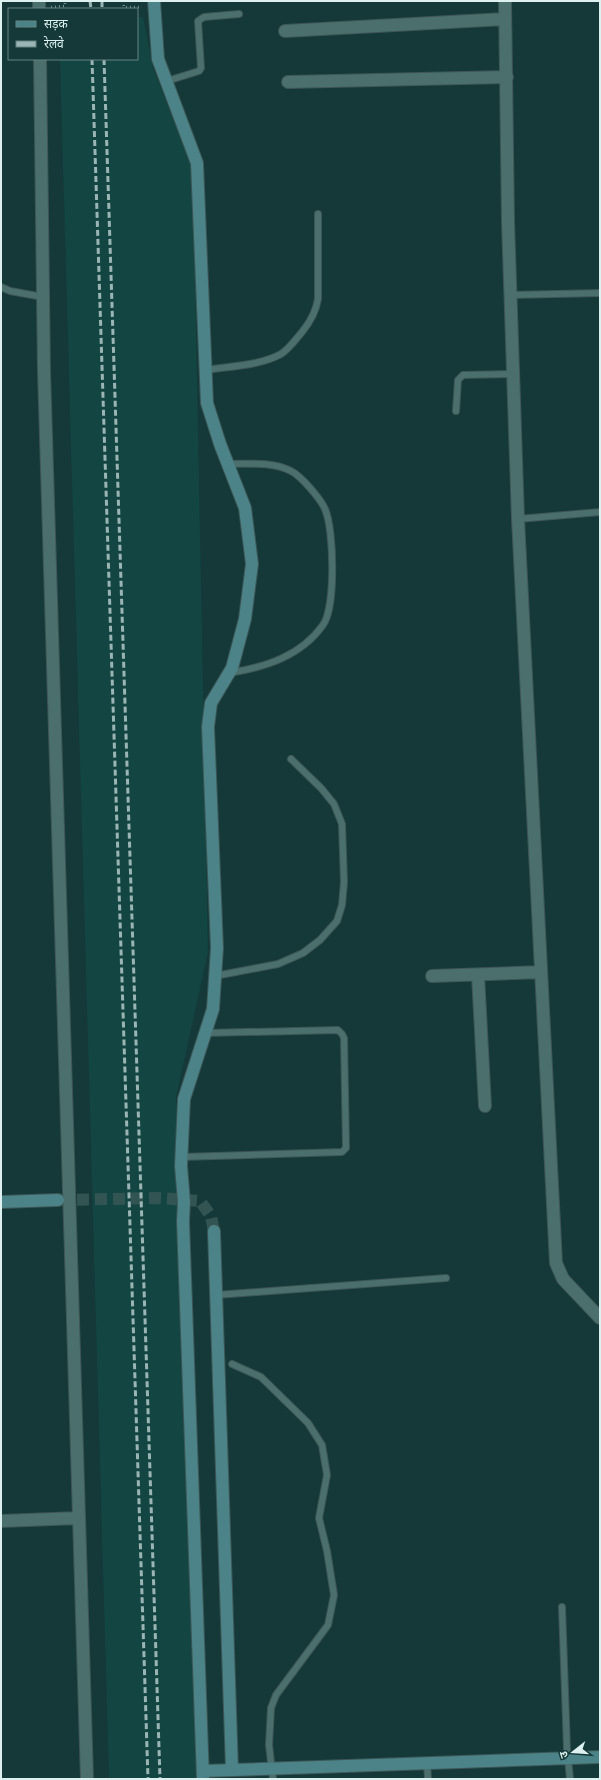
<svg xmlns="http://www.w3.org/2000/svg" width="601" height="1780" font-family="'Noto Sans','Noto Sans Devanagari',sans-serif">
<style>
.built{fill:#134543}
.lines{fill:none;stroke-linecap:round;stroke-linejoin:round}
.secondary-tunnel{stroke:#325554;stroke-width:12;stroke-dasharray:12 6;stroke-linecap:butt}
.lane-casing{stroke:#3c5655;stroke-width:8}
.street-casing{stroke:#3c5655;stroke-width:14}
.secondary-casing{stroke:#3c5655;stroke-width:14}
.path{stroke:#73908f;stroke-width:2.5;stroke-dasharray:1 3;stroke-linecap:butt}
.lane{stroke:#4a6f6d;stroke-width:6}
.street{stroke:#4a6f6d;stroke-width:12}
.secondary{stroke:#4b8388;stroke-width:12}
.rail{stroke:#9bb5b4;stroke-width:3;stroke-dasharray:6 3;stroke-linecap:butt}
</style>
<rect width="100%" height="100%" fill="#143938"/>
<path class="built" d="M137,17H143L153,68L193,169L208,952L176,1097L198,1779H109L60,59H137Z"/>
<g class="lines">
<path class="secondary-tunnel" d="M59,1200L159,1198L200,1201L211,1216L214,1231"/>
<defs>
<path id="lane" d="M167,81L199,71L201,68L198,21L204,17L239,14
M1,287L10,291L43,297
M511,295L600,293
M205,370C230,366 259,366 281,354C289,349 296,339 302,332C311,321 316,312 318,299V214
M456,411L458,380L463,375L513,374
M228,464C248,464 272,461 291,471C301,476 320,498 325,509C334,529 336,607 323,625C301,656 266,667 229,673
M518,519L600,512
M215,976L278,964L303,953L320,940L337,921L342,905L344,882L342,824L334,804L321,788L291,759
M181,1157L342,1152L346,1148L344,1038L342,1034L338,1030L205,1033
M216,1295L446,1278
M232,1364L261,1377L308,1423L322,1445L327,1475L319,1518L327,1551L334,1595L328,1625L276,1695L271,1708L269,1745L273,1779
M562,1607L567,1749L570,1779
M427,1763L428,1779"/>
<path id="street" d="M39,1V9
M505,1L508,222L518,519L556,1263L563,1279L600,1318
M285,31L505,19
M40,59L44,371L87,1779
M288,82L507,77
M478,975L485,1106
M432,976L541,972
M1,1521L79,1518"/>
<path id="secondary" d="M154,1L158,59L197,163L207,403L220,444L245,508L252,564L245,619L232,668L211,703L208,727L217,948L213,1009L184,1099L181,1166L184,1202L183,1221L203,1779
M1,1202L58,1200
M214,1231L232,1770
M203,1771L600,1757"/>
</defs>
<use href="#lane" class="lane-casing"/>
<use href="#street" class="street-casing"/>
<use href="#secondary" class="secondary-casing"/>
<path class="path" d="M123,1L124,7H142
M51,7L65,6V1"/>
<use href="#lane" class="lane"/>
<use href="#street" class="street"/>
<use href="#secondary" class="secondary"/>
<path class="rail" d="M90,1L91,9
M102,1V9
M92,59L148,1779
M104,59L160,1779"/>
</g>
<rect width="601" height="1780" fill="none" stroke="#ddf2f0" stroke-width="4"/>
<rect x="8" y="8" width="130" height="52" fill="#143938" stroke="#648382"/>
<rect x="16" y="21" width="20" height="6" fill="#4b8388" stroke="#648382"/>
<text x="44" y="28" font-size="12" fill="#ddf2f0">सड़क</text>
<rect x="16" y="41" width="20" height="6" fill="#9bb5b4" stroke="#648382"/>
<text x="44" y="48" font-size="12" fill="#ddf2f0">रेलवे</text>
<g transform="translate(573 1752) rotate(253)" stroke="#143938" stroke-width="3" paint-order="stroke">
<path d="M0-3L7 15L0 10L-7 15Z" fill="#ddf2f0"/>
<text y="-6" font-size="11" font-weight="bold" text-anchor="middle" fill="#ddf2f0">उ</text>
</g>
</svg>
